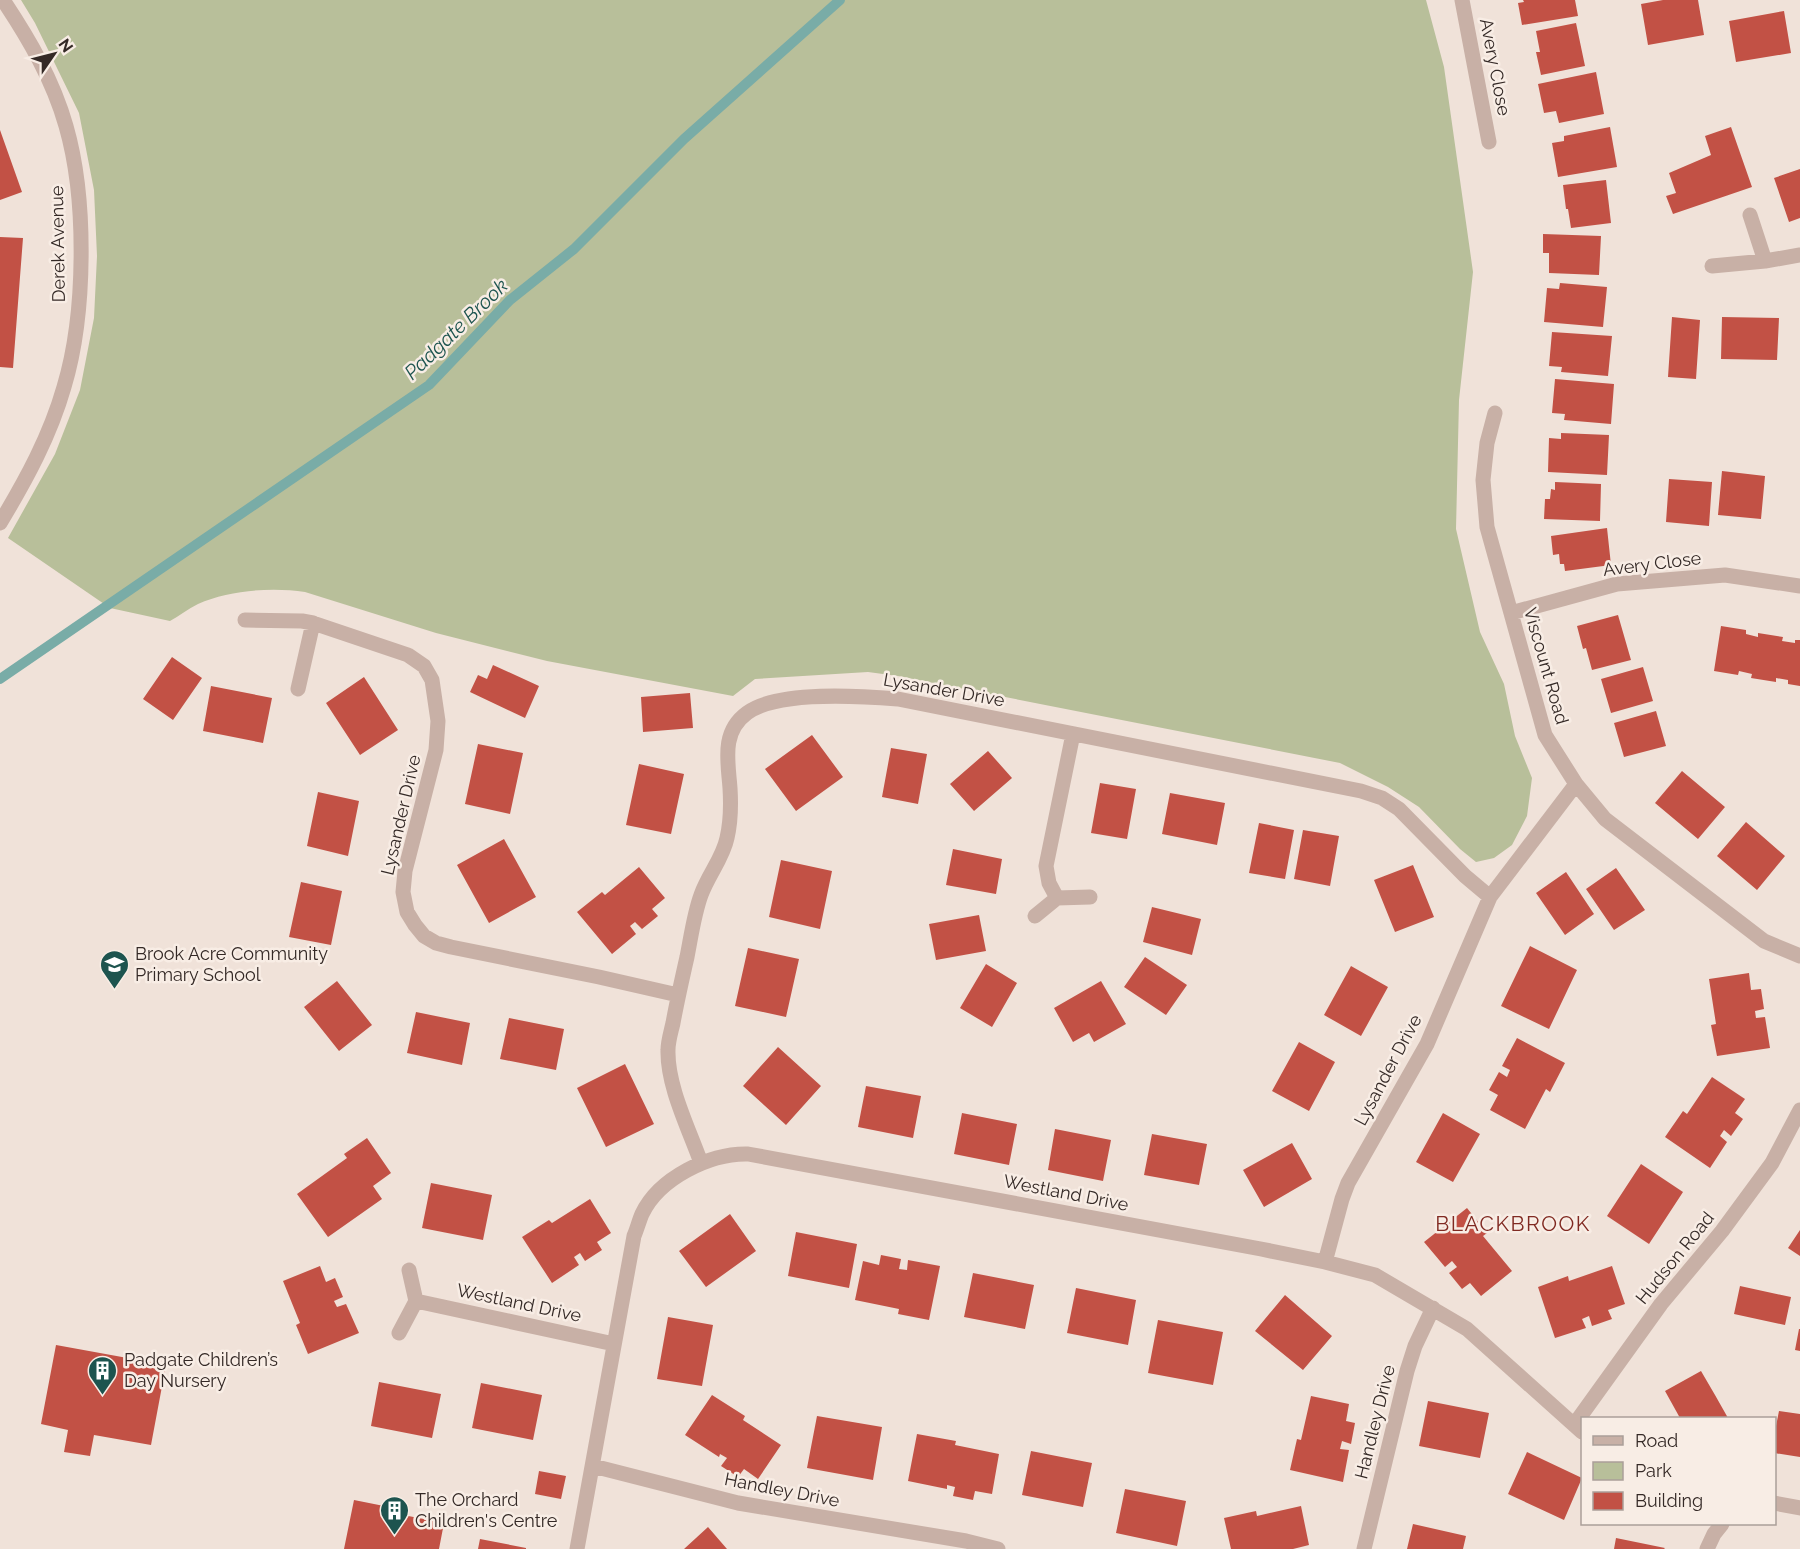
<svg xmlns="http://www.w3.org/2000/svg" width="1800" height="1549" font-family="Raleway,sans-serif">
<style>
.green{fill:#b8bf9a}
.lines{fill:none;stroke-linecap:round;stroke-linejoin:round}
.stream{stroke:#79aca7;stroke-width:10}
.building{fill:#c25145}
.minor{stroke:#c8b0a6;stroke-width:15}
.labels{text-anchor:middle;stroke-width:5;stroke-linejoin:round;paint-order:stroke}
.street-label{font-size:18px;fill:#342926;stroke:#f8ede5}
.poi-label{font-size:18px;fill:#342926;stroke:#f8ede5;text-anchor:start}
.water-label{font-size:20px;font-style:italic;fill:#1d544f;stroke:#f8ede5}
.quarter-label{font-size:21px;letter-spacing:1.5px;fill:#802a22;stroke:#f8ede5}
</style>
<rect width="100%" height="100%" fill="#f0e2d9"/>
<path class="green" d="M21,0H1426L1444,67L1473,272L1459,400L1456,529L1480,632L1504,684L1515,736L1532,778L1527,816L1512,845L1494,858L1476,862L1460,849L1419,807L1388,787L1340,763L898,676L868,672L755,679L733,696L547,661L436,633L305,592C272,587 229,590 198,604C188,609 179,616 170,621L110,608L8,538L55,454L80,390L94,318L97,256L94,190L79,113L35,23Z"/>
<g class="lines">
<path class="stream" d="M0,679L429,385L510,300L574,249L684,139L840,0"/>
</g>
<path class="building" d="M1523,0H1575L1578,16L1522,25L1518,3L1524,2Z
M1663,0H1698L1704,35L1648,45L1641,4Z
M1784,11L1791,53L1736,62L1729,21Z
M1576,23L1585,66L1541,75L1536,52H1540L1536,31Z
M1596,72L1604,114L1559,123L1556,111L1544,113L1538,84Z
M1610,127L1617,167L1558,177L1552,143L1564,141V136Z
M1731,127L1752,187L1673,214L1666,196L1676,193L1669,173L1711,155L1705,136Z
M0,130L22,192L0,200Z
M1800,169V218L1789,222L1774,178Z
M1606,180L1611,223L1571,228L1568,209H1566L1563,185Z
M1543,234L1601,236L1599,275L1549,273V253H1543Z
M0,237L23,238L13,368L0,367Z
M1560,283L1607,287L1603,327L1544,322L1547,288L1559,289Z
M1672,317L1700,320L1696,379L1668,377Z
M1722,317L1779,318L1777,360L1721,359Z
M1552,332L1612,336L1608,376L1561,372L1562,367L1549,366Z
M1555,379L1614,384L1611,424L1564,420L1565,414L1552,413Z
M1561,433L1609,435L1607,475L1548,472L1549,438L1561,439Z
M1722,471L1765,476L1761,519L1718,515Z
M1669,479L1712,482L1709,526L1666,522Z
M1555,482L1601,484L1600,521L1544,519L1545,499H1550L1551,489L1555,490Z
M1607,528L1611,565L1565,571L1564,564H1560L1559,554L1553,555L1551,536Z
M1618,615L1631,660L1592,670L1586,648L1583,649L1577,626Z
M1721,626L1746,630V634L1758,637V633L1783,637L1782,641L1795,643V640H1800V686L1788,684V680L1776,678V682L1751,678L1752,674L1739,671L1738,675L1714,671Z
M172,657L202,678L173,720L143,699Z
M493,665L539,686L525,718L470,692L478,675L487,679Z
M1643,667L1653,701L1611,713L1601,679Z
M364,677L398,730L360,755L326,703Z
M211,686L272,698L263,743L203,731Z
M690,693L693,728L643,732L641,697Z
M1656,711L1666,746L1624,757L1614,723Z
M812,735L843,777L796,811L765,769Z
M478,744L523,753L510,814L465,804Z
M891,748L927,754L918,804L882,797Z
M988,751L1012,778L974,811L950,784Z
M639,764L684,774L671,834L626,825Z
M1682,771L1725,807L1698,839L1655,803Z
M1100,783L1136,789L1127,839L1091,833Z
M318,792L359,801L348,856L307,846Z
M1170,793L1225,803L1217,845L1162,834Z
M1746,822L1785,856L1757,890L1717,856Z
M1259,823L1294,830L1285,879L1249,873Z
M1303,830L1339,836L1330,886L1294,879Z
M504,839L536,897L489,923L457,865Z
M953,849L1002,859L996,894L946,885Z
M781,860L832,871L820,929L769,917Z
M1413,865L1434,917L1395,932L1374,880Z
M639,867L665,898L652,909L658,916L642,929L635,922L630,926L636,934L612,954L577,912L602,892L605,895Z
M1616,868L1645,910L1614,930L1586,889Z
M1566,872L1594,914L1565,935L1536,893Z
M301,882L342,891L331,945L289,937Z
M1152,907L1201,919L1192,955L1143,942Z
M979,915L986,951L936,960L929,924Z
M1530,946L1577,970L1549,1029L1501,1006Z
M748,948L799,959L786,1017L735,1006Z
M1145,957L1187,985L1166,1015L1124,987Z
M986,964L1017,983L992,1027L960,1008Z
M1351,966L1388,987L1361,1036L1324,1015Z
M1749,973L1751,990L1761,989L1764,1009L1755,1011L1756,1018L1765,1017L1770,1048L1717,1056L1711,1025L1716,1024L1709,979Z
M337,981L372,1025L339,1051L304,1007Z
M1101,981L1126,1024L1094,1042L1089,1033L1073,1042L1054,1008Z
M416,1012L470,1023L462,1065L407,1053Z
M509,1018L564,1029L556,1070L500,1059Z
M1517,1038L1565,1063L1550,1092L1546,1089L1525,1129L1490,1110L1498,1095L1489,1090L1499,1072L1507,1077L1510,1070L1502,1066Z
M1299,1042L1335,1062L1309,1111L1272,1091Z
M778,1047L821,1086L786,1125L743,1086Z
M625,1064L654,1124L606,1147L577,1088Z
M1712,1077L1745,1099L1735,1113L1743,1119L1731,1136L1724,1130L1720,1136L1727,1142L1710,1168L1665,1137L1683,1111L1687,1114Z
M866,1086L921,1096L913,1138L858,1127Z
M962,1113L1017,1124L1009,1165L954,1154Z
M1443,1113L1480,1134L1453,1182L1416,1162Z
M1055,1129L1111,1140L1103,1181L1048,1170Z
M1152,1134L1207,1144L1199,1185L1144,1175Z
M367,1138L391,1173L373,1186L382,1199L328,1237L297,1194L347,1158L344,1154Z
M1292,1143L1312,1179L1264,1207L1243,1170Z
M1641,1164L1683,1192L1649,1244L1607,1216Z
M431,1183L492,1195L483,1240L422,1228Z
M590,1199L611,1233L597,1242L602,1250L585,1261L580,1253L574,1257L579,1265L552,1283L522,1237L549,1220L552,1223Z
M1467,1208L1487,1233L1483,1236L1512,1271L1481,1296L1470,1283L1462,1289L1449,1273L1457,1267L1452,1261L1445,1267L1424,1242Z
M730,1214L756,1251L706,1287L679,1251Z
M1800,1230V1256L1788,1248Z
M796,1232L857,1244L849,1288L788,1276Z
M881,1255L901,1259L899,1269L907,1270L908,1260L940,1266L929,1320L898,1314L899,1309L855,1300L863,1261L879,1265Z
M320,1266L326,1282L335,1278L343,1297L334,1301L337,1307L346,1304L359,1333L308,1354L296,1325L300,1323L283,1281Z
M1612,1266L1625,1304L1608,1310L1612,1319L1592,1326L1589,1316L1582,1319L1586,1328L1555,1338L1538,1287L1568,1276L1569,1281Z
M973,1273L1034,1285L1025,1329L964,1317Z
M1740,1286L1791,1297L1785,1325L1734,1314Z
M1076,1288L1136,1300L1128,1345L1067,1333Z
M1285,1295L1332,1336L1303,1370L1255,1331Z
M668,1317L713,1325L702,1386L657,1379Z
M1158,1320L1223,1332L1213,1385L1148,1373Z
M1799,1329H1800V1351L1795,1350Z
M56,1345L166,1365L151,1445L94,1435L90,1456L64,1452L68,1430L41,1424Z
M1701,1371L1715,1395L1728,1418H1680L1665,1391Z
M379,1382L441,1394L432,1438L371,1426Z
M481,1383L542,1395L533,1440L472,1428Z
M712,1395L745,1416L743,1420L781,1445L758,1479L744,1469L738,1477L721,1466L727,1458L720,1454L719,1457L685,1435Z
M1311,1396L1349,1404L1346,1421L1355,1423L1351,1444L1342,1441L1340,1449L1349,1450L1343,1482L1290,1470L1297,1439L1301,1440Z
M1428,1401L1489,1413L1480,1458L1419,1446Z
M1779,1411L1800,1414V1457L1774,1453V1436Z
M817,1416L882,1427L873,1480L807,1468Z
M917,1434L956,1441L955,1445L999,1454L992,1494L975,1491L973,1500L953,1496L955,1487L947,1485V1489L908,1481Z
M1031,1451L1092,1463L1083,1507L1022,1495Z
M1527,1452L1582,1478L1564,1520L1508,1494Z
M539,1471L566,1476L561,1499L535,1494Z
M1125,1489L1186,1501L1177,1546L1116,1533Z
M354,1500L389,1507L388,1512L444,1523L439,1549H344Z
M1301,1506L1309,1545L1293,1549H1231L1224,1518L1256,1511L1257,1516Z
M1413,1524L1466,1536L1463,1549H1407Z
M708,1527L727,1549H684Z
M1616,1538L1665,1548L1664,1549H1614Z
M480,1539L526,1548V1549H478Z"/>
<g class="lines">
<path class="minor" d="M1462,0L1489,142
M1750,215L1765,261
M1712,266L1765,261L1800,255
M1495,413L1487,443L1483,480L1487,527L1545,735L1576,784L1605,819L1764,941L1800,956
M0,523C26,480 50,436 64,387C86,314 87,199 66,126C53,80 29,39 3,0
M1511,613L1617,584L1725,575L1800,586
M245,620L302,621L313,623L298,689
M313,623L408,655L424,666L432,680L438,721L436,750L405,871L403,892L407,912L415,925L424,936L436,943L451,947L599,977L678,995
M1057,898L1049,883L1046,866L1073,734
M1035,916L1057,898L1090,897
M701,1163C689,1129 667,1086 668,1050C668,1041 671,1032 673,1023C677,1001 682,979 687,957C691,937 694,914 701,895C708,875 723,858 727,838C731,821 731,804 730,788C728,761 721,732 747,713C778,690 861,696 898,699L1361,791L1382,798L1399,809L1465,876L1490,897
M1325,1262L1342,1199L1348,1183L1427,1044L1490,897L1576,784
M416,1301L614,1344
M399,1333L416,1301L409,1270
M1574,1425L1661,1304L1722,1231L1772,1163L1800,1110
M593,1466L738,1503L966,1541L998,1549
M1774,1503L1800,1508
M577,1549L634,1236C637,1229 639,1221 642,1214C659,1178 710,1153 748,1154L1261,1249L1325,1262L1375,1275L1467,1329L1582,1432
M1364,1549L1407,1371L1415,1346L1433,1308
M1707,1549L1714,1534L1722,1524"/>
</g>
<defs>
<symbol id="school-pin" viewBox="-11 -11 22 30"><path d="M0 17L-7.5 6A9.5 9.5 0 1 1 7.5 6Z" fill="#1d544f" stroke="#f8ede5"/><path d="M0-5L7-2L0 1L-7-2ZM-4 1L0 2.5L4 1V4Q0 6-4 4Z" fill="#fff"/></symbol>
<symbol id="building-pin" viewBox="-11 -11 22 30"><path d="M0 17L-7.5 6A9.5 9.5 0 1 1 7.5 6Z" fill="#1d544f" stroke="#f8ede5"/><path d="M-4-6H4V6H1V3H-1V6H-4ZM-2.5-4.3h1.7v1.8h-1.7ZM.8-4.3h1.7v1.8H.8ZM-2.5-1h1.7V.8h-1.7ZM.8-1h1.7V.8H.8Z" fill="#fff"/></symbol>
</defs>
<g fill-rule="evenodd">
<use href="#school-pin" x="98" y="948" width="33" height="45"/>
<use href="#building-pin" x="86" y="1354" width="33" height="45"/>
<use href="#building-pin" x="378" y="1494" width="33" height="45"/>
</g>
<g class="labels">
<g class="street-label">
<text transform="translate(1495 67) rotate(79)" y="6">Avery Close</text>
<text transform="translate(58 244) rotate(-91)" y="6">Derek Avenue</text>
<text transform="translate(1652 564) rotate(-7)" y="6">Avery Close</text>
<text transform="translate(1546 666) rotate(74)" y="6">Viscount Road</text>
<text transform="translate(944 690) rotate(10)" y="6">Lysander Drive</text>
<text transform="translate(401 815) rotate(-77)" y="6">Lysander Drive</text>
<text transform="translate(1388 1070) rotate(-62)" y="6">Lysander Drive</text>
<text transform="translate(1066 1193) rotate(11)" y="6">Westland Drive</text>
<text transform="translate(1675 1258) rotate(-51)" y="6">Hudson Road</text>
<text transform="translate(519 1303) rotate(12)" y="6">Westland Drive</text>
<text transform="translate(1375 1422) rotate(-76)" y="6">Handley Drive</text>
<text transform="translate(782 1490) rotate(11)" y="6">Handley Drive</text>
</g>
<g class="poi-label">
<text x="135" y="960">Brook Acre Community<tspan x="135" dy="21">Primary School</tspan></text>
<text x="124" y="1366">Padgate Children’s<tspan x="124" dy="21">Day Nursery</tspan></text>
<text x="415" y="1506">The Orchard<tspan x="415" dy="21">Children's Centre</tspan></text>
</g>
<g class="water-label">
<text transform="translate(456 329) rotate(-44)" y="7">Padgate Brook</text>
</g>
<g class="quarter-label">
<text x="1513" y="1231">BLACKBROOK</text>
</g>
</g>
<rect x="1581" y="1417" width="195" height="108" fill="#f8ede5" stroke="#aa9f99" stroke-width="1.5"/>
<rect x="1593" y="1436" width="30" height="9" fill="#c8b0a6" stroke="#aa9f99" stroke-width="1.5"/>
<text x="1635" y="1447" font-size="18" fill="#342926">Road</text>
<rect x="1593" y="1462" width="30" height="18" fill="#b8bf9a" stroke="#aa9f99" stroke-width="1.5"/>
<text x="1635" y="1477" font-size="18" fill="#342926">Park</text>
<rect x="1593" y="1492" width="30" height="18" fill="#c25145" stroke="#aa9f99" stroke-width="1.5"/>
<text x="1635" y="1507" font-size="18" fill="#342926">Building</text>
<g transform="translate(54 54) rotate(55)" stroke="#f8ede5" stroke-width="4.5" paint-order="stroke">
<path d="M0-4.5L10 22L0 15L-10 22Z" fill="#342926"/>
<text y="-9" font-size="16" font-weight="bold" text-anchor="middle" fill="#342926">N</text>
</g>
</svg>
